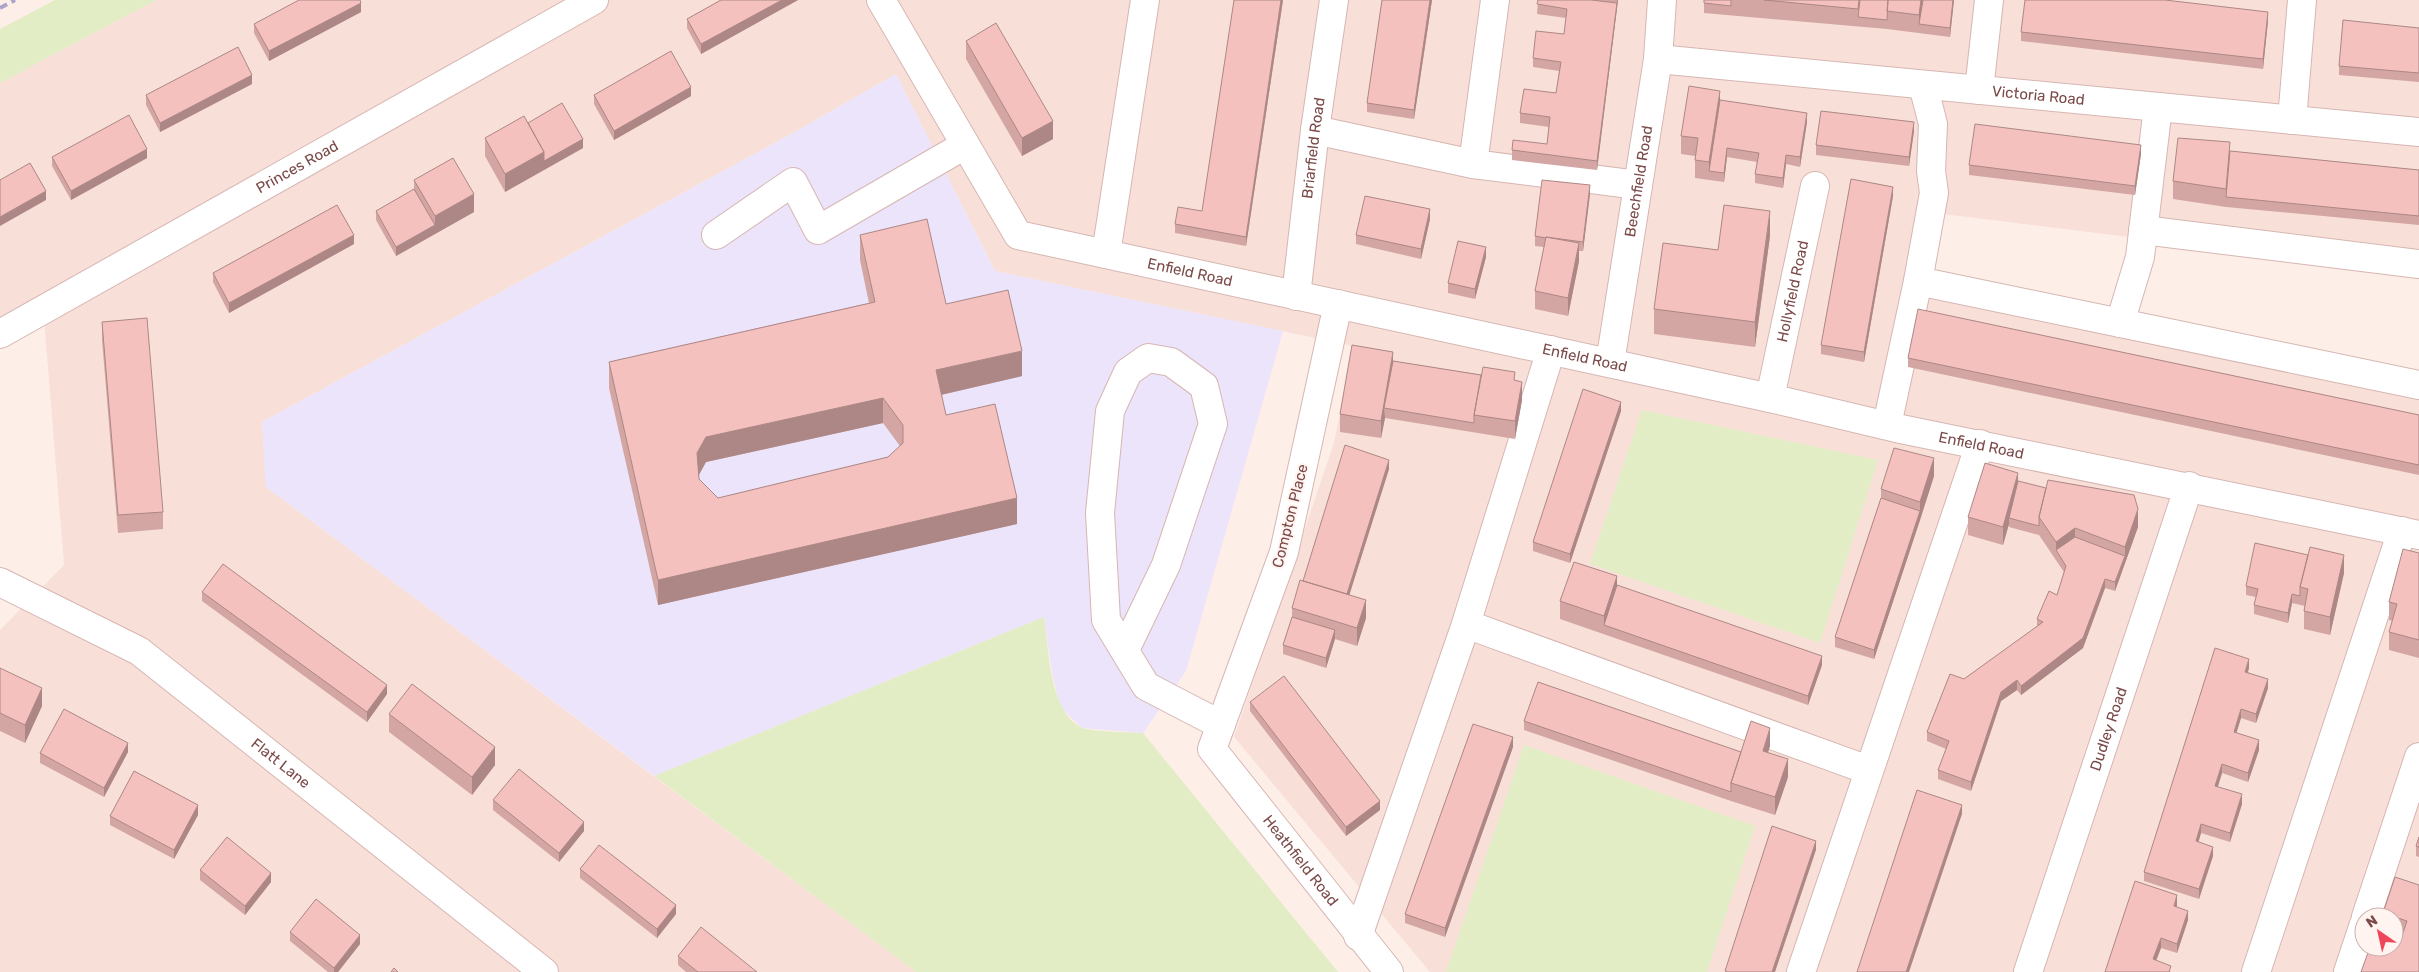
<svg xmlns="http://www.w3.org/2000/svg" width="2419" height="972" font-family="Rubik,sans-serif">
<style>
.residential{fill:#f8e0d9;fill-rule:evenodd}
.education{fill:#ebe4fb}
.green{fill:#e3edc5}
.lines{fill:none;stroke-linecap:round;stroke-linejoin:round}
.minor-casing{stroke:#d6b6b2;stroke-width:30}
.minor{stroke:#fff;stroke-width:28}
.rail{stroke:#aca4ca;stroke-width:4;stroke-dasharray:8 5;stroke-linecap:butt}
.wall{fill:#d3a6a3;fill-rule:evenodd}
.shaded-wall{fill:#ac8785}
.building{fill:#f5c1be;stroke:#ac8785;fill-rule:evenodd}
.labels{text-anchor:middle;stroke-width:4;stroke-linejoin:round;paint-order:stroke}
.street-label{font-size:15px;fill:#7b4a49;stroke:#fff4f0}
</style>
<rect width="100%" height="100%" fill="#feeee8"/>
<path class="residential" d="M156,0H2419V273L1927,212L1914,270L2419,376V972H1430L1234,737L1334,443L1353,346L995,271L896,74L793,133L262,422L266,487L916,972H0V630L64,565L43,307L0,331V83ZM2364,917H2394V947H2364Z"/>
<path class="education" d="M896,74L995,271L1283,331L1186,671L1143,733L1082,728L1060,707L1052,672L1044,617L654,776L266,487L262,422L793,133Z"/>
<path class="green" d="M55,0H156L0,83V29Z
M1642,410L1878,460L1820,643L1590,564Z
M1044,617C1049,649 1049,711 1081,727C1089,732 1131,732 1143,733L1338,972H916L654,776Z
M1524,745L1755,826L1707,972H1446Z"/>
<g class="lines">
<defs>
<g id="minor">
<path id="s1" d="M881,0L1018,235L1770,398L1896,428L2419,535"/>
<path d="M1495,0L1473,164L1638,185"/>
<path id="s2" d="M1658,59L2419,132"/>
<path d="M1979,90L1989,0"/>
<path d="M2292,120L2302,0"/>
<path d="M1315,130L1473,164"/>
<path d="M2143,230L2419,264"/>
<path d="M716,235L793,182L818,230L965,145"/>
<path d="M1106,254L1145,0"/>
<path d="M1918,281L1934,193L1931,171L1933,124L1923,85"/>
<path id="s3" d="M1296,296L1315,130L1334,0"/>
<path id="s4" d="M1338,304L1284,552L1212,749L1389,972"/>
<path d="M2120,323L2140,257L2158,107"/>
<path id="s5" d="M0,334L594,0"/>
<path id="s6" d="M1610,363L1658,59L1662,0"/>
<path id="s7" d="M1770,398L1815,186"/>
<path d="M1887,425L1918,281L2419,385"/>
<path id="s8" d="M0,582L139,651L544,972"/>
<path d="M1466,624L1551,350"/>
<path d="M1125,650L1166,565L1213,424L1204,386L1171,362L1148,358L1128,372L1110,411L1100,513L1106,620L1146,686L1221,725"/>
<path d="M2366,917L2419,757"/>
<path d="M1358,936L1466,624L1868,770"/>
<path d="M1801,972L1980,444"/>
<path id="s9" d="M2028,972L2189,486"/>
<path d="M2256,972L2402,531"/>
<path d="M2348,972L2364,924"/>
</g>
</defs>
<use href="#minor" class="minor-casing"/>
<use href="#minor" class="minor"/>
<path class="rail" d="M0,8L15,0"/>
</g>
<path class="wall" d="M721,0H798L701,54L687,28V19Z
M1283,0L1246,246L1175,233V224L1202,211Z
M1382,0H1432L1414,119L1367,112V103Z
M1538,0H1618L1597,170L1512,160V150L1547,144L1549,127L1520,123V113L1556,93L1559,71L1533,67V58L1564,34L1566,18L1537,14Z
M1704,0H1954L1950,37L1887,29L1704,13Z
M361,12L269,61L254,33V24Z
M2268,21L2263,69L2021,41V32Z
M2419,28V82L2339,75V66Z
M966,41L1053,139L1022,156L966,59Z
M252,84L160,132L146,105V95Z
M594,95L691,96L614,140L594,104Z
M1720,100L1807,122L1800,167L1786,164L1783,188L1755,183V174L1757,162L1727,157L1724,182L1695,178V156L1681,154V136Z
M528,123L583,148L505,192L485,156V138Z
M1914,131L1909,166L1816,155V145Z
M2230,151L2419,170V225L2226,207L2173,199V181Z
M2141,154L2135,195L1969,175V165Z
M52,157L147,158L71,200L52,166Z
M414,180L474,212L396,256L376,220V211L414,189Z
M1590,194L1583,251H1579V261L1568,316L1535,309V291L1544,247L1535,246V236Z
M1893,196L1864,362L1821,354V345Z
M1430,219L1421,259L1356,244V235Z
M860,235L946,304L1022,376L941,395L946,415L1017,524L658,605L609,388V362L869,303L860,260ZM883,423L900,446L888,457L718,498L699,479V475L706,462Z
M1770,236L1755,347L1654,334V309L1718,250Z
M354,244L229,313L213,282V273Z
M1486,257L1475,299L1448,293V283Z
M102,322L163,512V529L118,533L102,340Z
M1908,358L2419,415V475L1908,367Z
M1393,361L1515,380L1522,400L1515,439L1385,418L1381,438L1340,432V414Z
M1621,411L1570,563L1533,551V542Z
M1389,469L1349,595L1366,618L1357,646L1335,639L1326,668L1283,654V645L1292,617V608L1303,581Z
M1934,476L1920,520L1874,659L1835,647V637L1881,498V489Z
M2018,481L2138,527L2115,591L2105,588L2083,648L2021,695L2017,690L2001,701L1971,791L1938,779V770L1946,749L1927,741V732L1964,679L2037,627V619L2057,595L2064,572L2039,535L2009,527V524L2003,545L1968,535V517Z
M2419,553V658L2389,650V632L2393,621L2389,620V602Z
M2344,573L2330,635L2304,629V611L2305,606L2292,603L2288,623L2254,614V605L2256,597L2246,595V586Z
M1617,585L1822,665L1808,705L1560,619V601Z
M202,592L387,694L367,722L202,601Z
M0,668L42,706L25,743L0,731Z
M2249,668L2248,672L2268,688L2256,723L2241,718L2236,733L2259,750L2248,782L2222,773L2218,787L2242,804L2230,842L2201,833L2198,842L2213,856L2199,899L2144,881V872Z
M1250,702L1380,810L1346,836L1250,711Z
M389,714L495,765L472,795L389,732Z
M1524,721L1741,752L1770,746L1768,752L1788,777L1775,815L1731,801L1524,730Z
M1513,747L1445,937L1405,923V914Z
M128,752L104,797L40,763V753Z
M493,800L584,831L559,862L493,810Z
M198,815L174,859L110,825V816Z
M2419,837V857L2416,856V846Z
M580,869L676,914L657,938L580,878Z
M200,870L271,882L245,915L200,880Z
M2419,885V972L2400,941L2402,937L2394,935V917H2383V913Z
M2177,905V907L2188,920L2177,953L2161,948L2156,960L2171,972H2105Z
M290,932L360,944L338,972H328L290,941Z
M678,956L757,972H686L678,965Z"/>
<path class="shaded-wall" d="M782,0H798L701,54V44Z
M1281,0H1283L1246,246V237Z
M1430,0H1432L1414,119V110Z
M1617,0H1618L1597,170V161Z
M1921,0H1924L1919,24V15Z
M1953,0H1954L1950,37V28Z
M361,3V12L269,61V51Z
M2268,12V21L2263,69V59Z
M252,75V84L160,132V123Z
M691,87V96L614,140V131Z
M1720,91V109L1709,171V180V162Z
M1807,113V122L1800,167V157Z
M1053,121V139L1022,156V138Z
M1914,122V131L1909,166V157Z
M583,139V148L505,192V174L544,152Z
M2141,145V154L2135,195V186Z
M1727,148V157L1724,182V173Z
M147,149V158L71,200V191Z
M1786,155V164L1783,188V178Z
M1590,185V194L1583,251V242Z
M1893,187V196L1864,362V352Z
M46,191V200L0,226V217Z
M474,194V212L396,256V247L435,225V216Z
M1430,209V219L1421,259V249Z
M1770,211V236L1755,347V322Z
M354,235V244L229,313V303Z
M1579,243V261L1568,316V298Z
M1486,247V257L1475,299V289Z
M1022,351V376L936,396V370Z
M1393,352V370L1384,408L1385,418L1381,438V421Z
M1522,382V400L1515,439V421Z
M883,398V423L706,462L697,478V453L706,437Z
M1621,402V411L1570,563V554Z
M1934,458V476L1920,520V502Z
M1389,460V469L1344,612V602Z
M2018,473V491L2009,518V524L2003,545V527Z
M1017,498V524L658,605V580Z
M2138,509V527L2115,591V582L2125,556V547Z
M1920,511V520L1874,659V650Z
M2075,528V546L2056,550V560V542Z
M2344,555V573L2330,635V617Z
M1617,576V594L1604,625V616Z
M2105,579V588L2083,648L2021,695V686Z
M2292,594V603L2288,623V613Z
M1366,600V618L1357,646V628Z
M1335,630V639L1326,668V658Z
M1822,656V665L1808,705V696Z
M2249,659V668L2245,681V672Z
M2268,679V688L2256,723V714Z
M2017,680V690L2001,701L1971,791V782L2001,692Z
M387,685V694L367,722V712Z
M42,688V706L25,743V725Z
M2241,709V718L2234,741V732Z
M1770,728V746L1763,769V751Z
M1513,737V747L1445,937V928Z
M2259,740V750L2248,782V773Z
M128,743V752L104,797V788Z
M495,747V765L472,795V777Z
M1788,759V777L1775,815V797Z
M2222,764V773L2215,795V786Z
M2242,794V804L2230,842V833Z
M1380,801V810L1346,836V827Z
M198,805V815L174,859V850Z
M1962,805V814L1909,972H1906Z
M584,822V831L559,862V853Z
M2201,824V833L2196,851V841Z
M1816,841V850L1775,972H1772Z
M2213,847V856L2199,899V889Z
M271,873V882L245,915V906Z
M2177,895V905L2174,915V906Z
M676,905V914L657,938V929Z
M2188,911V920L2177,953V944Z
M360,935V944L338,972H334V968Z
M2161,938V948L2153,969V959Z"/>
<path class="building" d="M299,0H360L361,3L269,51L254,24Z
M721,0H782L701,44L687,19Z
M1234,0H1281L1246,237L1175,224L1178,207L1202,211Z
M1382,0H1430L1414,110L1367,103Z
M1538,0H1591L1617,3L1597,161L1512,150L1513,140L1547,144L1550,117L1520,113L1524,89L1556,93L1561,62L1533,58L1536,31L1564,34L1567,9L1537,4Z
M1704,0H1731V6L1704,3Z
M1764,0H1859L1858,9Z
M1860,0H1888L1887,20L1858,17Z
M1888,0H1921L1919,15L1887,11Z
M1923,0H1953L1950,28L1919,24Z
M2025,0H2165L2268,12L2263,59L2021,32Z
M2343,20L2419,28V73L2339,66Z
M996,23L1053,121L1022,138L966,41Z
M238,47L252,75L160,123L146,95Z
M671,51L691,87L614,131L594,95Z
M1689,86L1720,91L1709,162L1695,160L1698,138L1681,136Z
M1720,100L1807,113L1800,157L1786,155L1783,178L1755,174L1759,153L1727,148L1724,173L1709,171Z
M562,103L583,139L544,161V152L528,123Z
M1821,111L1914,122L1909,157L1816,145Z
M129,115L147,149L71,191L52,157Z
M524,116L544,152L505,174L485,138Z
M1975,124L2141,145L2135,186L1969,165Z
M2178,138L2230,142L2226,189L2173,181Z
M2230,151L2419,170V216L2226,197Z
M453,158L474,194L435,216L414,180Z
M30,163L46,191L0,217V180Z
M1851,179L1893,187L1864,352L1821,345Z
M1542,180L1590,185L1583,242L1546,237V238L1535,236Z
M414,189L435,225L396,247L376,211Z
M1365,196L1430,209L1421,249L1356,235Z
M337,205L354,235L229,303L213,273Z
M1724,205L1770,211L1755,322L1654,309L1663,243L1718,250Z
M927,219L946,304L1008,290L1022,351L936,370L946,415L995,404L1017,498L658,580L609,362L875,302L860,235ZM883,398L903,425V443L888,457L718,498L699,479L697,453L706,437Z
M1546,237L1579,243L1568,298L1535,291Z
M1458,241L1486,247L1475,289L1448,283Z
M1918,309L2419,415V465L1908,358Z
M147,318L163,512L118,515L102,322Z
M1352,345L1393,352L1381,421L1340,414Z
M1393,361L1481,375L1474,415V423L1384,408Z
M1483,367L1515,372L1514,380L1522,382L1515,421L1474,415Z
M1583,389L1621,402L1570,554L1533,542Z
M1345,445L1389,460L1347,594L1303,581Z
M1894,448L1934,458L1920,502L1881,489Z
M1985,463L2018,473L2003,527L1968,517Z
M2048,480L2134,495L2138,509L2125,547L2075,528L2056,542L2039,517Z
M2018,481L2046,488L2039,517V526L2009,518Z
M1881,498L1920,511L1874,650L1835,637Z
M2075,537L2125,556L2115,582L2105,579L2083,638L2021,686L2017,680L2001,692L1971,782L1938,770L1949,741L1927,732L1950,674L1964,679L2043,622L2037,619L2049,591L2057,595L2066,566L2056,550Z
M2255,543L2308,555L2300,587V596L2292,594L2288,613L2254,605L2258,589L2246,586Z
M2310,547L2344,555L2330,617L2304,611L2308,589L2300,587Z
M2403,549L2419,553V640L2389,632L2397,604L2389,602Z
M1574,562L1617,576L1604,616L1560,601Z
M223,564L387,685L367,712L202,592Z
M1300,580L1366,600L1357,628L1292,608Z
M1617,585L1822,656L1808,696L1604,625Z
M1292,617L1335,630L1326,658L1283,645Z
M2215,648L2249,659L2245,672L2268,679L2256,714L2241,709L2234,732L2259,740L2248,773L2222,764L2215,786L2242,794L2230,833L2201,824L2196,841L2213,847L2199,889L2144,872Z
M0,668L42,688L25,725L0,713Z
M1284,676L1380,801L1346,827L1250,702Z
M1538,682L1741,752L1731,783V792L1524,721Z
M412,684L495,747L472,777L389,714Z
M64,709L128,743L104,788L40,753Z
M1751,721L1770,728L1763,751L1788,759L1775,797L1731,783Z
M1473,724L1513,737L1445,928L1405,914Z
M519,769L584,822L559,853L493,800Z
M134,771L198,805L174,850L110,816Z
M1917,790L1962,805L1906,972H1857Z
M1772,826L1816,841L1772,972H1728L1725,971Z
M227,837L271,873L245,906L200,870Z
M2419,837V847L2416,846Z
M599,845L676,905L657,929L580,869Z
M2395,877L2419,885V972H2361L2370,947H2394V939L2400,941L2403,933L2407,921L2383,913Z
M2135,881L2177,895L2174,906L2188,911L2177,944L2161,938L2153,959L2171,966L2169,972H2105Z
M316,899L360,935L334,968L290,932Z
M701,927L757,972H698L678,956Z
M394,968L398,972H391Z"/>
<g class="labels">
<g class="street-label">
<text dy="5" stroke="none"><textPath href="#s2" startOffset="382">Victoria Road</textPath></text>
<text dy="5" stroke="none"><textPath href="#s3" startOffset="149">Briarfield Road</textPath></text>
<text dy="5" stroke="none"><textPath href="#s5" startOffset="341">Princes Road</textPath></text>
<text dy="5" stroke="none"><textPath href="#s6" startOffset="184">Beechfield Road</textPath></text>
<text dy="5" stroke="none"><textPath href="#s1" startOffset="448">Enfield Road</textPath></text>
<text dy="5" stroke="none"><textPath href="#s7" startOffset="109">Hollyfield Road</textPath></text>
<text dy="5" stroke="none"><textPath href="#s1" startOffset="852">Enfield Road</textPath></text>
<text dy="5" stroke="none"><textPath href="#s1" startOffset="1258">Enfield Road</textPath></text>
<text transform="translate(1290 516) rotate(-76)" y="5">Compton Place</text>
<text dy="5" stroke="none"><textPath href="#s9" startOffset="256">Dudley Road</textPath></text>
<text dy="5" stroke="none"><textPath href="#s8" startOffset="336">Flatt Lane</textPath></text>
<text dy="5" stroke="none"><textPath href="#s4" startOffset="606">Heathfield Road</textPath></text>
</g>
</g>
<g transform="translate(2379 932) rotate(326)"><circle r="24" fill="#fff4f0" stroke="#cab0ad"/>
<path d="M0-4L9 19L0 12L-9 19Z" fill="#ef4659"/>
<text y="-8" font-size="14" font-weight="bold" text-anchor="middle" fill="#7b4a49">N</text>
</g>
</svg>
